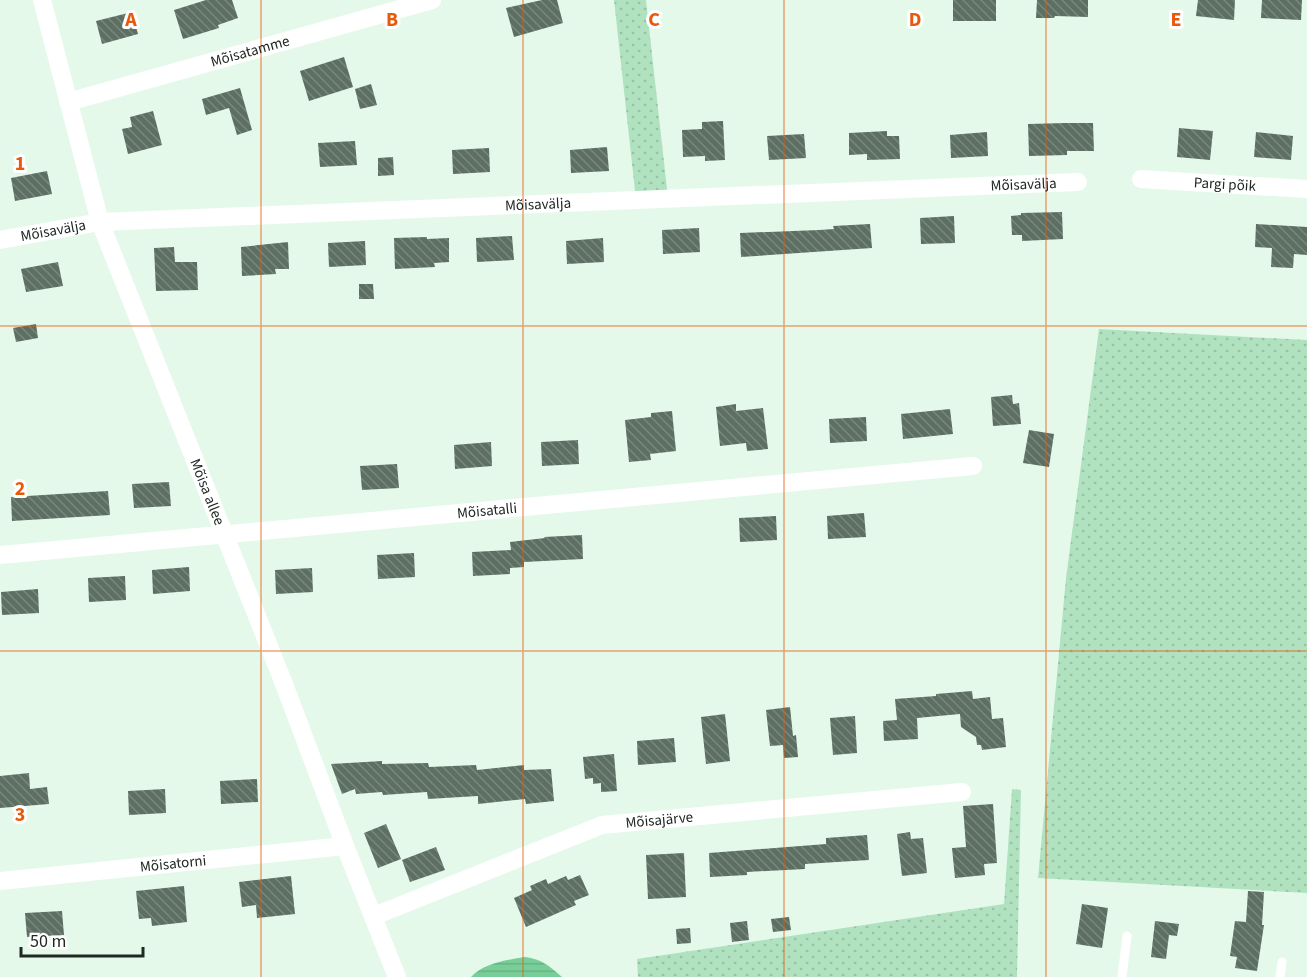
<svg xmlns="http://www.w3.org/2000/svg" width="1307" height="977" font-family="'Source Sans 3',sans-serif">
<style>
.grass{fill:url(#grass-dots)}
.water{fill:url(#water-rules)}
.building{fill:url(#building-back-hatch)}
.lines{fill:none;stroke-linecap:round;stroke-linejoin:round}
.service{stroke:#fff;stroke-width:9}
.minor{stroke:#fff;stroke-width:18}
.grid{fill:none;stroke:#e8590c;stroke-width:1.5;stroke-opacity:0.55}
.labels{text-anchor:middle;stroke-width:6;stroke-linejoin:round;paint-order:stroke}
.street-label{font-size:15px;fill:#202823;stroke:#fff}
.grid-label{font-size:20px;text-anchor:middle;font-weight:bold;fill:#e8590c;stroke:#fff;stroke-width:6;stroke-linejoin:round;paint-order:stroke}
</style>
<defs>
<pattern id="grass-dots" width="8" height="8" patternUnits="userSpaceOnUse" patternTransform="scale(1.5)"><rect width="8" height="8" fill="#b0e2c0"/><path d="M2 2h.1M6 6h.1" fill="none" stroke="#97c2a5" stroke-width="1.8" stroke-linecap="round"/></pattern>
<pattern id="water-rules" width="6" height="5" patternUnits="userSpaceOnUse" patternTransform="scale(1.5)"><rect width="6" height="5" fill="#78ce98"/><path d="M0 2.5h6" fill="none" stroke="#68b183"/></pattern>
<pattern id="building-back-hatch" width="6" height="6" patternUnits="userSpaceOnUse" patternTransform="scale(1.5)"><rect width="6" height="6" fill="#5d6f62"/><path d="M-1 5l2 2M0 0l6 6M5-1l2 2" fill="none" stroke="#7a877d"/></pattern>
</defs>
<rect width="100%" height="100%" fill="#e5f9eb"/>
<path class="grass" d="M614,0H646L668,198L636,200Z
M1099,329L1307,340V893L1038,878L1066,578Z
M1012,789L1021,790L1017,977H638L637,959L1004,904Z"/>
<path class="water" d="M525,957C542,959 549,966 562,977H471C484,963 507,960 525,957Z"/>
<path class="building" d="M206,0H232L238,18L218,25L219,28L183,39L174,10Z
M542,0H557L563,23L514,37L506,8Z
M953,0H996V21H953Z
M1037,0H1088V17L1055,16L1054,18H1036Z
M1198,0H1235L1234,20L1196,16Z
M1262,0H1302L1301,20L1261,18Z
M132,12L138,34L102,44L96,21Z
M344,57L353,87L309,101L300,71Z
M371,84L377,105L360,109L355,89Z
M240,88L252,130L237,135L229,108L206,115L202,99Z
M153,111L162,145L128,154L122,129L132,127L130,117Z
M723,121L725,160L705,161V156L683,157L682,130L702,129V122Z
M1066,123H1093L1094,151H1067V155L1029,156L1028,124Z
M1179,128L1213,131L1210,160L1177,157Z
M887,131V136H899L900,159L867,160V154L849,155V133Z
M987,132L988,156L951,158L950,135Z
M1256,132L1293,136L1291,160L1254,157Z
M804,134L806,158L769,160L767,136Z
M355,141L357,165L320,167L318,143Z
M607,147L609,171L571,173L570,150Z
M489,148L490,172L453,174L452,150Z
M393,157L394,175L378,176V158Z
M47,171L52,194L15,201L11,178Z
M1062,212L1063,239L1022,241V235H1012L1011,216L1021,215V213Z
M954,216L955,243L921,244L920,218Z
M870,224L872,248L741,257L740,233L819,230L834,229L833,226Z
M1256,224L1307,227V255L1294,254L1293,268L1271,267L1272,248L1255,247Z
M699,228L700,252L663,254L662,230Z
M512,236L514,260L477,262L476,238Z
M427,237V239L449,238V262L434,263L435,267L395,269L394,238Z
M603,238L604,262L567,264L566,241Z
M365,241L366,265L329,267L328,243Z
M288,242L289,269H275L276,274L242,276L241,247Z
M174,247L175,262H197L198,290L156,291L154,248Z
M58,262L63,286L26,292L21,269Z
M359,284H373L374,299H359Z
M36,324L38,338L16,342L13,328Z
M1012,395L1013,404L1019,403L1021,424L993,426L991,397Z
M736,404V411L763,408L768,449L747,451L746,443L720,446L716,407Z
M950,409L953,434L903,439L901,414Z
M672,411L676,451L650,454L651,460L629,462L625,420L651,417V413Z
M866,417L867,441L830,443L829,419Z
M1029,430L1054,434L1049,467L1023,463Z
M578,440L579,464L542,466L541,442Z
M491,442L492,466L455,469L454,445Z
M397,464L399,488L362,490L360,466Z
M169,482L171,506L134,508L132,484Z
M108,491L110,515L12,521L11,497Z
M864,513L866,537L828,539L827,516Z
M776,516L777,540L740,542L739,518Z
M582,535L583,559L524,562V567L510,568V574L473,576L472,552L511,550L510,542L545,538L544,537Z
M414,553L415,577L378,579L377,555Z
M189,567L190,591L153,594L152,570Z
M312,568L313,592L276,594L275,570Z
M125,576L126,600L89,602L88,578Z
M38,589L39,613L2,615L1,592Z
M972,691L973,699L990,697L992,719L1003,718L1006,747L982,750L981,745H977L976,737L961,727L960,714L917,718L918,739L884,741L883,721L897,720L895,699L936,696V694Z
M790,707L793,736L796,735L798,757L784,758L783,745L770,746L766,710Z
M725,714L730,761L706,764L701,717Z
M855,716L857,753L833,755L830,718Z
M674,738L676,762L638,765L637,741Z
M614,754L617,791L601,792V783L593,784V778L585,779L583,757Z
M382,761V764L428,763L429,767L476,765L477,770L524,765V770L551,769L554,801L526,804L525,799L478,804V796L428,799L427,792L383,795L382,792L356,794L355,789L342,794L331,764Z
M29,773L30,789L47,787L49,804L0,808V776Z
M257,779L258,802L221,804L220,781Z
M165,789L166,813L129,815L128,791Z
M993,804L997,863L984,864L985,875L955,878L952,848L966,847L963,806Z
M386,824L401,859L378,868L364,833Z
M910,832L911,839L923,838L927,873L902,876L897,834Z
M867,835L869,860L805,864V869L747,872V875L710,877L709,853L826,844V838Z
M436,847L445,870L410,882L402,860Z
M684,853L686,897L648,899L646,855Z
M580,875L589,895L574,901L576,905L526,927L514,898L532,890L530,886L546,879L548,884L566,876L568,880Z
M291,876L295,914L257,918L256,905L242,907L239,882Z
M184,886L187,922L152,926L151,918L139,919L136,891Z
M1248,891L1264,892L1262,925H1264L1257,971L1235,968L1237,957L1230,956L1235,921L1246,922Z
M1082,904L1108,908L1102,948L1076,944Z
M62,911L64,935L27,937L25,913Z
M789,917L791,930L773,932L771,919Z
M747,921L749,940L732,942L730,923Z
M1155,921L1179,924L1177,936L1169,935L1166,959L1151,957Z
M690,928L691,943L677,944L676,929Z"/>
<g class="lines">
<path class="service" d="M1122,977L1127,936
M1280,977L1282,962"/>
<g class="minor">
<path id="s1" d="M42,0L100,222L284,684L345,846L397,977"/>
<path id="s2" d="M68,102L432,0"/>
<path id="s3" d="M1141,179L1307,189"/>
<path id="s4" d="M0,240L100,222L1078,182"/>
<path id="s5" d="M0,555L973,466"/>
<path id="s6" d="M0,881L345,846"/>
<path id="s7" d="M374,916L602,825L962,792"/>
</g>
</g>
<path class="grid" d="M261,0V977M523,0V977M784,0V977M1046,0V977M0,326H1307M0,651H1307"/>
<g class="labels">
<g class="street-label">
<text dy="5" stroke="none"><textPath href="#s2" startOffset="189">Mõisatamme</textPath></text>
<text dy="5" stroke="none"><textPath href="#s4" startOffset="1026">Mõisavälja</textPath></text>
<text dy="5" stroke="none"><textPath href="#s3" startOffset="84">Pargi põik</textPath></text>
<text dy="5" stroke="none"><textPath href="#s4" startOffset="540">Mõisavälja</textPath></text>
<text dy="5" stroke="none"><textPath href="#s4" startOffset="54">Mõisavälja</textPath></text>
<text dy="5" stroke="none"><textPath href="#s1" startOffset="520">Mõisa allee</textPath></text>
<text dy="5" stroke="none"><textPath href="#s5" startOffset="489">Mõisatalli</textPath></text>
<text dy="5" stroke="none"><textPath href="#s7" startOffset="303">Mõisajärve</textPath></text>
<text dy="5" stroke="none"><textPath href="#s6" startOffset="174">Mõisatorni</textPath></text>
</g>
</g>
<g class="grid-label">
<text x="131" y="26">A</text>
<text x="392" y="26">B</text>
<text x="654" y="26">C</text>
<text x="915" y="26">D</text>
<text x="1176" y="26">E</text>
<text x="20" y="170">1</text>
<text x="20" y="495">2</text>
<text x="20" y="821">3</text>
</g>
<path d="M21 947v9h122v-9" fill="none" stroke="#202823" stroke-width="3"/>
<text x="30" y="947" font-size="18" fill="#202823" stroke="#ffffff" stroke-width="4.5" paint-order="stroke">50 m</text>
</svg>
